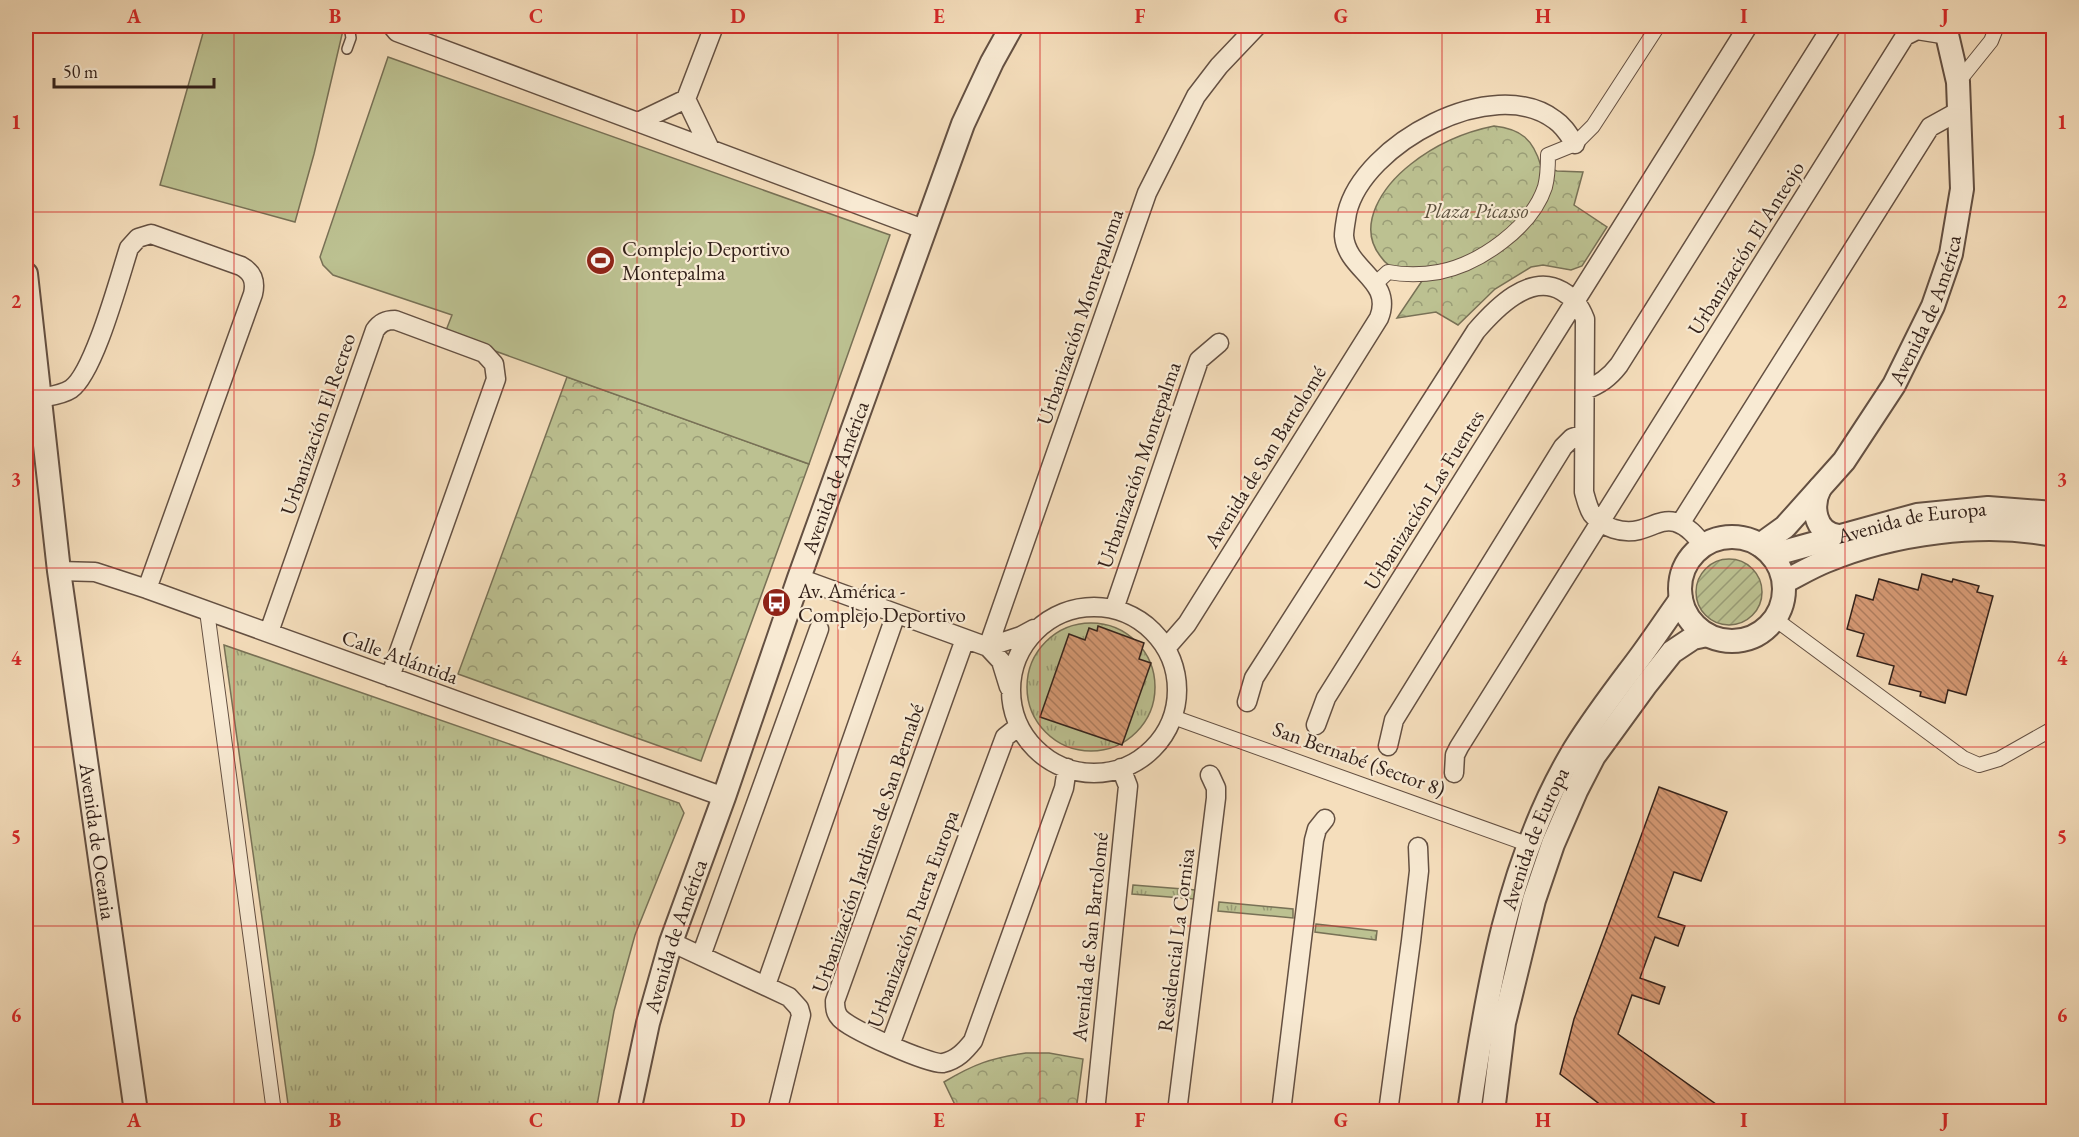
<svg xmlns="http://www.w3.org/2000/svg" width="2079" height="1137" font-family="'EB Garamond',serif">
<style>
.grass{fill:url(#grass-tufts);stroke:#787156;stroke-width:1.5}
.park{fill:url(#park-crowns);stroke:#787156;stroke-width:1.5}
.garden{fill:url(#garden-furrows);stroke:#787156;stroke-width:1.5}
.pitch{fill:#bcc191;stroke:#787156;stroke-width:1.5}
.building{fill:url(#building-back-hatch);stroke:#33211a;stroke-width:1.5}
.lines{fill:none;stroke-linecap:round;stroke-linejoin:round}
.service-casing{stroke:#645042;stroke-width:12}
.pedestrian-casing{stroke:#645042;stroke-width:16}
.minor-casing{stroke:#645042;stroke-width:21}
.tertiary-casing{stroke:#645042;stroke-width:26}
.service{stroke:#f8ead3;stroke-width:9}
.pedestrian{stroke:#f8ead3;stroke-width:14}
.minor{stroke:#f8ead3;stroke-width:18}
.tertiary{stroke:#f8ead3;stroke-width:22}
.grid{fill:none;stroke:#d62828;stroke-width:1.5;stroke-opacity:0.55}
.labels{text-anchor:middle;stroke-width:4.5;stroke-linejoin:round;paint-order:stroke}
.park-label{font-size:21px;font-style:italic;fill:#5c513e;stroke:#f8ead3}
.street-label{font-size:21px;fill:#33211a;stroke:#f8ead3}
.poi-label{font-size:21px;fill:#33211a;stroke:#f8ead3;text-anchor:start}
.neatline{fill:none;stroke:#d62828;stroke-width:2}
.grid-label{font-size:20px;text-anchor:middle;font-weight:bold;fill:#d62828}
</style>
<defs>
<pattern id="grass-tufts" width="24" height="20" patternUnits="userSpaceOnUse" patternTransform="scale(1.5)"><rect width="24" height="20" fill="#bcc191"/><path d="M3 7l-1-3M5 7V3M7 7l1-3M15 17l-1-3M17 17v-4M19 17l1-3" fill="none" stroke="#999c76"/></pattern>
<pattern id="park-crowns" width="20" height="18" patternUnits="userSpaceOnUse" patternTransform="scale(1.5)"><rect width="20" height="18" fill="#bcc191"/><path d="M2 6a3 3 0 1 1 6 0M12 15a3 3 0 1 1 6 0" fill="none" stroke="#999c76"/></pattern>
<pattern id="garden-furrows" width="10" height="10" patternUnits="userSpaceOnUse" patternTransform="scale(1.5)"><rect width="10" height="10" fill="#bcc191"/><path d="M-1 1l2-2M0 10L10 0M9 11l2-2" fill="none" stroke="#999c76"/></pattern>
<pattern id="building-back-hatch" width="6" height="6" patternUnits="userSpaceOnUse" patternTransform="scale(1.5)"><rect width="6" height="6" fill="#d69974"/><path d="M-1 5l2 2M0 0l6 6M5-1l2 2" fill="none" stroke="#ae7c5e"/></pattern>
</defs>
<rect width="100%" height="100%" fill="#f5debc"/>
<filter id="stains"><feTurbulence type="fractalNoise" baseFrequency=".00333" numOctaves="4"/><feColorMatrix values="0 0 0 0 .2 0 0 0 0 .09 0 0 0 0 .02 0 0 0 .5 -.17"/></filter>
<radialGradient id="worn" r=".72"><stop offset=".6" stop-color="#630" stop-opacity="0"/><stop offset="1" stop-color="#630" stop-opacity=".3"/></radialGradient>
<path class="grass" d="M1027 687a64 64 0 1 1 128 0a64 64 0 1 1-128 0Z
M224,645L679,803L684,813L635,935L614,1011L596,1111H289Z
M1133,885L1195,890L1194,899L1132,894Z
M1219,902L1293,909V918L1218,911Z
M1316,924L1377,931L1376,940L1315,932Z"/>
<path class="park" d="M1494,126C1521,129 1533,139 1541,166L1557,171L1583,172L1574,205L1607,227L1582,266L1571,270L1543,265L1531,267L1495,289L1458,325L1436,312L1397,318L1422,281V269C1415,269 1407,270 1399,269C1391,268 1385,263 1381,257C1355,225 1384,185 1411,164C1435,145 1464,132 1494,126Z
M567,377L809,464L701,761L458,674Z
M1026,1053H1049L1083,1059L1076,1111H958L944,1082C974,1064 991,1058 1026,1053Z"/>
<path class="garden" d="M1696 592a33 33 0 1 1 66 0a33 33 0 1 1-66 0Z"/>
<path class="pitch" d="M205,26H344L314,154L295,222L160,185Z
M388,57L890,235L809,464L445,333L452,315L333,275L323,265L320,257Z"/>
<path class="building" d="M1922,574L1952,582L1953,579L1979,586L1977,592L1993,596L1966,695L1948,690L1945,703L1920,696L1921,692L1889,684L1894,666L1857,656L1864,634L1847,629L1856,595L1873,600L1879,579L1918,590Z
M1098,626L1144,643L1139,659L1151,663L1122,745L1040,717L1069,634L1085,640L1089,628L1097,631Z
M1659,787L1727,812L1701,881L1674,872L1658,917L1685,926L1678,946L1655,937L1640,978L1665,987L1659,1004L1632,995L1618,1034L1727,1112H1610L1560,1074L1574,1019Z"/>
<g class="lines">
<defs>
<path id="service" d="M347,49L351,38L349,26"/>
<path id="pedestrian" d="M1958,82L1991,41L1997,26
M1375,284L1388,272C1404,275 1422,275 1439,272C1480,264 1532,227 1545,187C1548,176 1548,166 1548,155L1575,144L1593,126L1658,26
M207,611L274,1112
M1775,619L1963,758L1979,765L1999,759L2054,728
M1173,717L1530,845"/>
<path id="minor" d="M392,26L397,32L926,230
M686,99L714,26
M638,122L686,99L710,149
M1585,390C1600,384 1609,378 1619,365L1832,26
M40,398C50,396 62,395 71,389C94,373 119,279 129,248L138,238L151,234L241,266C252,272 256,281 253,294L147,589
M1680,524L1930,127L1959,111
M59,571L95,572L147,589L724,797
M799,578L988,647L1001,661L1009,687
M1011 690a83 83 0 1 1 166 0a83 83 0 1 1-166 0Z
M1114,609L1199,360L1219,343
M269,632L375,330C380,323 385,320 395,320L484,353L494,364L496,379L390,677
M965,639L835,1001C835,1007 835,1013 840,1018C849,1029 930,1065 943,1063C957,1060 965,1051 973,1041L1064,788L1067,768
M988,647L1147,193L1196,96L1219,66L1257,26
M988,647L1021,636L1034,629
M1166,648L1187,624L1379,318C1394,280 1347,271 1344,236C1344,229 1346,220 1347,213C1363,144 1493,73 1555,120C1564,126 1569,135 1575,144
M1247,702L1254,678L1476,331C1495,309 1530,272 1562,291C1574,298 1580,306 1585,319L1584,492C1586,499 1588,508 1592,514C1603,528 1623,534 1639,530C1652,527 1661,519 1675,522C1688,526 1696,536 1704,546
M1316,725L1326,698L1748,26
M1388,746L1394,720L1563,447L1572,438L1584,434
M1454,773L1455,755L1459,747L1905,36L1917,30L1948,35
M671,942L789,997L799,1008L801,1015L777,1112
M701,956L819,629
M766,985L896,614
M890,1045L1005,737L1019,726
M1095,1112L1128,786L1121,768
M1177,1112L1216,798V788L1210,775
M1281,1112L1314,840L1317,829L1325,819
M1388,1112L1411,941L1419,871L1418,847"/>
<g id="tertiary">
<path id="s1" d="M26,274L59,571L136,1112"/>
<path d="M1820,488C1811,505 1814,533 1838,536"/>
<circle cx="1732" cy="589" r="52"/>
<path id="s2" d="M1760,545L1785,527L1844,461L1894,385L1933,306L1951,254L1962,189L1958,82L1945,26"/>
<path id="s3" d="M1772,555L1917,515L1988,508L2054,513"/>
<path d="M1784,582C1798,575 1811,567 1826,561C1893,533 1982,521 2054,535"/>
<path id="s4" d="M629,1112L648,1023L671,942L724,797L799,578L963,124L992,62L1012,26"/>
<path id="s5" d="M1469,1112C1487,990 1508,863 1571,755C1588,726 1608,700 1628,673C1647,649 1663,624 1681,599"/>
<path d="M1493,1112L1504,1023L1534,900L1553,844L1576,791L1594,756L1645,686L1672,652L1693,638L1707,635"/>
</g>
</defs>
<use href="#service" class="service-casing"/>
<use href="#pedestrian" class="pedestrian-casing"/>
<use href="#minor" class="minor-casing"/>
<use href="#tertiary" class="tertiary-casing"/>
<use href="#service" class="service"/>
<use href="#pedestrian" class="pedestrian"/>
<use href="#minor" class="minor"/>
<use href="#tertiary" class="tertiary"/>
</g>
<path class="grid" d="M234,26V1112M436,26V1112M637,26V1112M838,26V1112M1040,26V1112M1241,26V1112M1442,26V1112M1643,26V1112M1845,26V1112M26,212H2054M26,390H2054M26,568H2054M26,747H2054M26,926H2054"/>
<defs>
<symbol id="stadium-disc" viewBox="-11 -11 22 22"><circle r="9.5" fill="#8f2418" stroke="#f8ead3"/><path d="M0-5a6.5 5 0 1 0 0 10a6.5 5 0 1 0 0-10ZM-3.5-1.8h7v3.6h-7Z" fill="#fff"/></symbol>
<symbol id="bus-disc" viewBox="-11 -11 22 22"><circle r="9.5" fill="#8f2418" stroke="#f8ead3"/><path d="M-5-6H5V4H4V6H2V4H-2V6H-4V4H-5ZM-3.5-4V0h7V-4ZM-3.5 1.2v1.5H-2V1.2ZM2 1.2v1.5H3.5V1.2Z" fill="#fff"/></symbol>
</defs>
<g fill-rule="evenodd">
<use href="#stadium-disc" x="584" y="244" width="33" height="33"/>
<use href="#bus-disc" x="760" y="586" width="33" height="33"/>
</g>
<g class="labels">
<g class="park-label">
<text x="1476" y="218">Plaza Picasso</text>
</g>
<g class="street-label">
<text transform="translate(1746 248) rotate(-58)" y="7">Urbanización El Anteojo</text>
<text dy="7" stroke="none"><textPath href="#s2" startOffset="292">Avenida de América</textPath></text>
<text transform="translate(1080 317) rotate(-71)" y="7">Urbanización Montepaloma</text>
<text transform="translate(318 424) rotate(-71)" y="7">Urbanización El Recreo</text>
<text transform="translate(1265 457) rotate(-58)" y="7">Avenida de San Bartolomé</text>
<text transform="translate(1139 465) rotate(-71)" y="7">Urbanización Montepalma</text>
<text dy="7" stroke="none"><textPath href="#s4" startOffset="668">Avenida de América</textPath></text>
<text transform="translate(1424 500) rotate(-58)" y="7">Urbanización Las Fuentes</text>
<text dy="7" stroke="none"><textPath href="#s3" startOffset="144">Avenida de Europa</textPath></text>
<text transform="translate(400 657) rotate(20)" y="7">Calle Atlántida</text>
<text transform="translate(1359 759) rotate(20)" y="7">San Bernabé (Sector 8)</text>
<text dy="7" stroke="none"><textPath href="#s5" startOffset="282">Avenida de Europa</textPath></text>
<text dy="7" stroke="none"><textPath href="#s1" startOffset="572">Avenida de Oceania</textPath></text>
<text transform="translate(868 848) rotate(-71)" y="7">Urbanización Jardines de San Bernabé</text>
<text transform="translate(913 919) rotate(-70)" y="7">Urbanización Puerta Europa</text>
<text dy="7" stroke="none"><textPath href="#s4" startOffset="182">Avenida de América</textPath></text>
<text transform="translate(1090 937) rotate(-84)" y="7">Avenida de San Bartolomé</text>
<text transform="translate(1176 940) rotate(-83)" y="7">Residencial La Cornisa</text>
</g>
<g class="poi-label">
<text x="622" y="256">Complejo Deportivo<tspan x="622" dy="24">Montepalma</tspan></text>
<text x="798" y="598">Av. América -<tspan x="798" dy="24">Complejo Deportivo</tspan></text>
</g>
</g>
<rect width="2079" height="1137" fill="none" stroke="#f5debc" stroke-width="66"/>
<path d="M54 78v9h160v-9" fill="none" stroke="#33211a" stroke-width="3"/>
<text x="63" y="78" font-size="18" fill="#33211a" stroke="#f8ead3" stroke-width="4.5" paint-order="stroke">50 m</text>
<rect x="33" y="33" width="2013" height="1071" class="neatline"/>
<g class="grid-label">
<text x="134" y="23">A</text>
<text x="335" y="23">B</text>
<text x="536" y="23">C</text>
<text x="738" y="23">D</text>
<text x="939" y="23">E</text>
<text x="1140" y="23">F</text>
<text x="1341" y="23">G</text>
<text x="1543" y="23">H</text>
<text x="1744" y="23">I</text>
<text x="1945" y="23">J</text>
<text x="16" y="129">1</text>
<text x="2062" y="129">1</text>
<text x="16" y="308">2</text>
<text x="2062" y="308">2</text>
<text x="16" y="486">3</text>
<text x="2062" y="486">3</text>
<text x="16" y="665">4</text>
<text x="2062" y="665">4</text>
<text x="16" y="843">5</text>
<text x="2062" y="843">5</text>
<text x="16" y="1022">6</text>
<text x="2062" y="1022">6</text>
<text x="134" y="1127">A</text>
<text x="335" y="1127">B</text>
<text x="536" y="1127">C</text>
<text x="738" y="1127">D</text>
<text x="939" y="1127">E</text>
<text x="1140" y="1127">F</text>
<text x="1341" y="1127">G</text>
<text x="1543" y="1127">H</text>
<text x="1744" y="1127">I</text>
<text x="1945" y="1127">J</text>
</g>
<rect width="100%" height="100%" filter="url(#stains)"/>
<rect width="100%" height="100%" fill="url(#worn)"/>
</svg>
